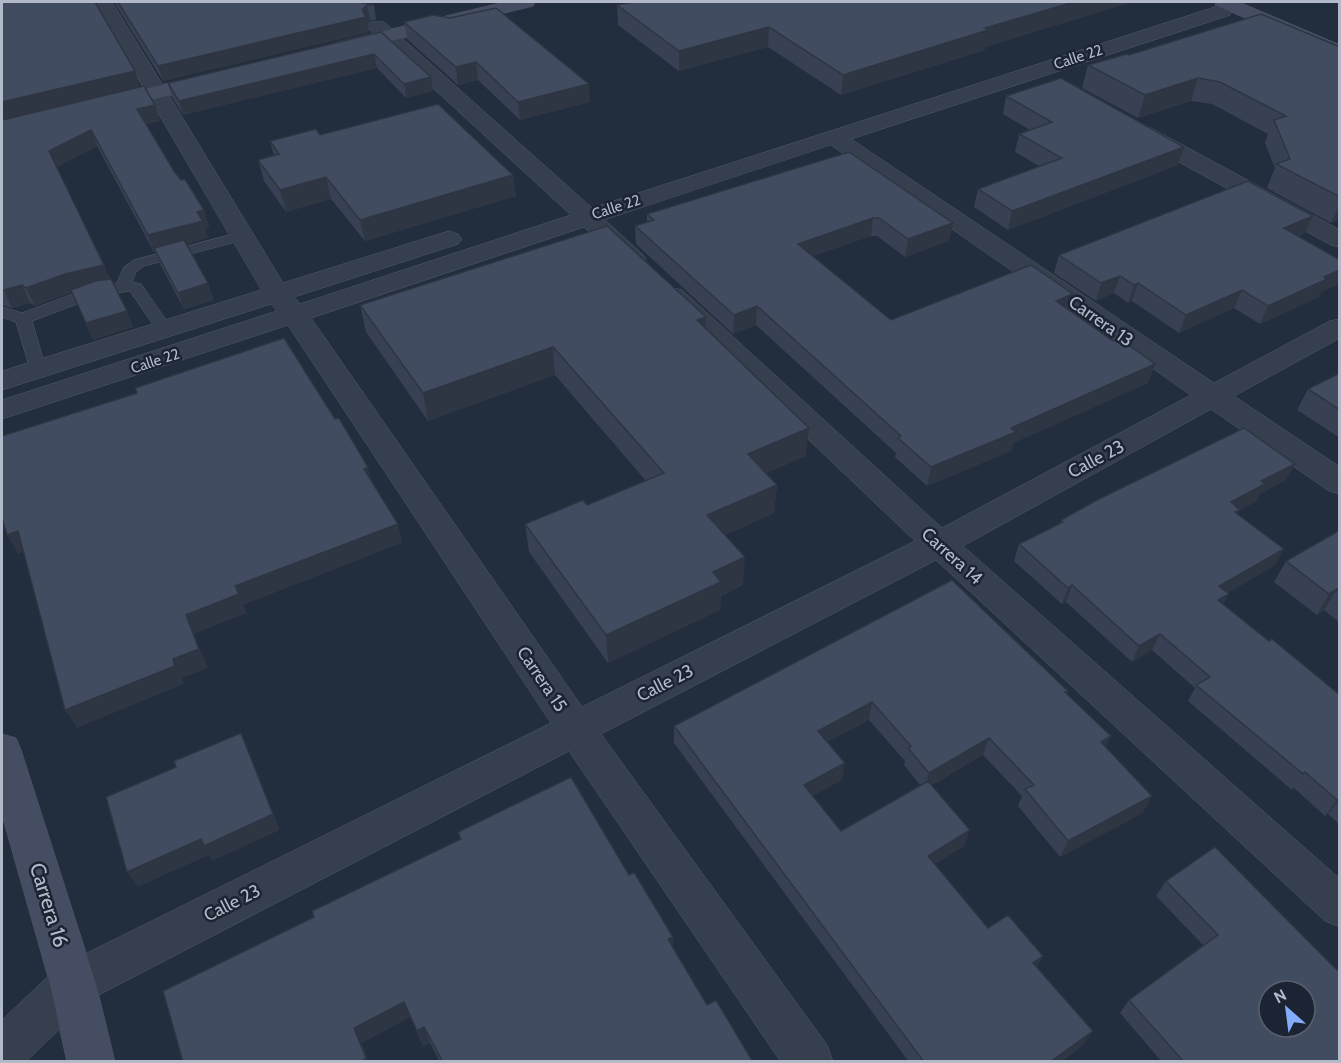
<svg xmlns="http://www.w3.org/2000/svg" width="1341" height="1063" font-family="Cabin,sans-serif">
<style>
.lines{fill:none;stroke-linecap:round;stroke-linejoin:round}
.lane-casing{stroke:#525a69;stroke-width:1}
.street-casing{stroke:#525a69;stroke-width:1}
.secondary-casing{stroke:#525a69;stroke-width:1}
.lane{fill:#363f4e;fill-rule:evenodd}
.street{fill:#363f4e;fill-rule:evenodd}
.secondary{fill:#444d61;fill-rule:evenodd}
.wall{fill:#384153;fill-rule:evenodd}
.shaded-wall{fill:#2e3543}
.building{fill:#414c60;stroke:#2e3543;stroke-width:1.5;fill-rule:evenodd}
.labels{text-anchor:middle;stroke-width:5;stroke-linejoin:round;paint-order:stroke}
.far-street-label{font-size:15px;fill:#b2bac9;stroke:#1c2433}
.street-label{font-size:18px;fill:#b2bac9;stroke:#1c2433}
.near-street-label{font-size:21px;fill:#b2bac9;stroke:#1c2433}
</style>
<rect width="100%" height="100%" fill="#222d3e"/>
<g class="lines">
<defs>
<path id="lane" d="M242,232L249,236L247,239L144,266L136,272L132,282L141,284L173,330L171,333H159L130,291L101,295L32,321L46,369L44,373H32L30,369L16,322L2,317V307L22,313L73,294L117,283L124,267L134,260Z"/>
<path id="street" d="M94,2H112L283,283L449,231L458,234L462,239L458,244L294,297L300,304L571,215L370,30L367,26L370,22H384L592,208L1215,7L1217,2H1235L1230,15L851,139L1214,383L1330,321L1340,319V338L1234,396L1340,467V494L1329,491L1211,409L963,546L1340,879V927L1325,921L936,560L601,734L827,1045L833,1062H781L569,751L89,1000L26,1062H2V1020L57,968L551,723L288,325L2,419V400L277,311L271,304L2,390V371L261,290ZM831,145L1191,395L942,528L682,290L673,288L664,290L660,296L664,302L915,541L582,707L311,318L584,227C600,242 619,270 642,264L646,259L642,254L605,220Z
M1143,126L1151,128L1340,230V247L1331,245L1135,138L1132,133L1135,128Z"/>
<path id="secondary" d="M505,2H535L533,6L342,53L335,51L332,47L335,43Z
M1215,2H1239L1340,45V58L1217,6Z
M213,73L220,75L223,79L220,83L106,111L98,110L95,105L98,100Z
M2,734L16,738L21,750L96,984L115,1062H67L50,984L2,815Z"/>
</defs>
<use href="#lane" class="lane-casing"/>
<use href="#street" class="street-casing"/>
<use href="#secondary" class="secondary-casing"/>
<use href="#lane" class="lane"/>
<use href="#street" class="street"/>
<use href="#secondary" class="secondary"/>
</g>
<path class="wall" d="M114,2H358L374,5L376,20H370L367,23L369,32L163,81Z
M634,2H1132L985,47V50L841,95L768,47L679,71L618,25L617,5Z
M404,22L590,102L520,120L478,80L458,85L407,39Z
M381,32L431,77L433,91L406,98L377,68L183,115L172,97L168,83Z
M1340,47V219L1331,223L1267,188L1275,168L1265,143L1268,134L1212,104L1191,101L1138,118L1082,88L1088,65L1129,55Z
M1006,96L1184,147L1178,165L1008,230L974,207L978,189L1039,166L1015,152L1019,134L1030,130L1003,114Z
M155,105L160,121L146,124L174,171L204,210L209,227L205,228L208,238L186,244L214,300L184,309L160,264L156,252H154L97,146L57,167L133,327L93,340L72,292L35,306L30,303L12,308L2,305V120Z
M320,135L513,175L516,196L365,241L331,199L286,212L264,181L258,160L274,156L270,141Z
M849,152L953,223L949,241L905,257L877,236H871L813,256L891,320L1073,294L1068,309L1113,341L1155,364L1148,383L1013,443L1011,451L927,486L895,457L896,453L756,325L733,334L636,244L635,226L647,222V214Z
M1305,233L1299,236L1340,260V284L1321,292L1319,297L1260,324L1234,308L1179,333L1132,301L1128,303L1114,293L1096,301L1054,273L1059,255Z
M360,305L706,317L705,328L806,456L766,473L777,485L774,513L725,535L743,585L721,596L720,610L608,663L529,552L525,524L587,505L646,481L555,375L428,421L366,332Z
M1340,373V438L1297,410L1308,389Z
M1295,464L1286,480L1260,494L1257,501L1240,510L1238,514L1275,565L1228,593L1223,604L1269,641L1340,695V825L1328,814L1325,816L1294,788L1292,790L1188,701L1195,688L1152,650L1132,662L1066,602L1062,604L1014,561L1019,544L1060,523L1061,520Z
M1340,530V623L1324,610L1317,615L1274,582L1286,561Z
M952,580L1068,691L1067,694L1111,736L1106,747L1143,813L1060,857L1018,806L1022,796L983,755L932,785L964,846L935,864L988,928L1037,967L1093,1031L1083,1045L1061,1062H909L674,743V726ZM869,720L905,761L904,765L920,785L841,831L812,796L842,780L827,742Z
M458,832L673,948L707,1005L753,1062H440L430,1043L423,1046L410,1017L362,1043L183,1062L314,917L460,840Z
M1166,881L1340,1062H1162L1120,1013L1129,1000L1203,945L1156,896Z"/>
<path class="shaded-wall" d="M1074,2H1132L985,47V50L841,95L843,75L985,28Z
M367,5L370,20L367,23L369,32L163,81L158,66L362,10Z
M769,27L768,47L679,71V51Z
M374,54L377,68L183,115L179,101Z
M476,62L478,80L458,85L456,67Z
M135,71L140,87L2,120V102Z
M431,77L433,91L406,98L404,84Z
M1198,78L1191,101L1138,118L1145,95Z
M589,84L590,102L520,120L518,102Z
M155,105L160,121L142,125L137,109Z
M91,130L97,146L55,168L49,151Z
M1184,147L1178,165L1008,230L1012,211Z
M513,175L516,196L365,241L360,220Z
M326,177L331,199L286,212L280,190Z
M1340,204V219L1331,223Z
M204,210L209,227L205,228L208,238L157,252L154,248L156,252H154L148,235L197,212Z
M1313,216L1305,233L1277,245L1284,228Z
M873,218L871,236L796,262L798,244Z
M953,223L949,241L905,257L908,239Z
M104,265L111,282L72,292L35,306L26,288L65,274Z
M1340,270V284L1321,292L1319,297L1260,324L1268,306L1324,277Z
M1120,276L1114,293L1096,301L1101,283Z
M208,283L214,300L184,309L178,293Z
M1138,283L1132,301L1128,303L1134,285Z
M22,285L30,303L12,308L4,290Z
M1242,290L1234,308L1179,333L1186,315Z
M1073,294L1068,312L1056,301Z
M757,306L756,325L733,334L734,315Z
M127,311L133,327L93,340L86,323Z
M706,317L705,345L697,320Z
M553,347L555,375L428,421L423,393Z
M1155,364L1148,383L1013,443L1011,451L927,486L931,467L1011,428Z
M809,428L806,456L746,482L748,454Z
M1295,464L1286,480L1260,494L1257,501L1240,510L1232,526L1231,502L1261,481Z
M368,467L373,486L364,469Z
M777,485L774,513L706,543L707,515Z
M398,524L402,543L243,605L247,613L194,634L208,668L182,678L184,684L77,728L65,710L173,659L186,615L235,586Z
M18,531L28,550L18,554L7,535Z
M1284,549L1275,565L1211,603L1219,586Z
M745,557L743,585L721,596L720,610L608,663L606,635L713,572Z
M1072,585L1066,602L1062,604L1068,588Z
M1337,589L1324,610L1317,615L1329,594Z
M1229,594L1220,610L1218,600Z
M1160,634L1152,650L1132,662L1139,646Z
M872,702L869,720L816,748L818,731Z
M241,733L248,749L280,830L212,861L209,855L138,887L127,872Z
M1111,736L1103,753L1101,742Z
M989,738L983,755L924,789L929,773Z
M845,763L842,780L801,802L804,785Z
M1152,796L1143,813L1060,857L1068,841Z
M1340,799L1328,814L1325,816L1337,800Z
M970,830L964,846L923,872L928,856Z
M673,937V953L668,939Z
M1043,956L1035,971L1033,963Z
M404,1002L410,1017L362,1043L369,1062H360L354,1028Z
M424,1027L430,1043L423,1046L417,1031Z
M1093,1031L1083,1045L1061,1062H1050Z"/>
<path class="building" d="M2,2H95L135,71L2,102Z
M118,2H358L374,5H367L362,10L366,17L158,66Z
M634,2H1074L985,28L988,30L843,75L769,27L679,51L617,5Z
M496,8L589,84L518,102L476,62L456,67L404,22L433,15L450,18Z
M1261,14L1340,47V197L1276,164L1290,159L1274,120L1286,116L1220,82L1198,78L1145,95L1088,65L1127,54L1129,55Z
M381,32L431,77L404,84L374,54L179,101L168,83Z
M1061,78L1184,147L1012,211L978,189L1062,158L1019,134L1052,122L1006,96Z
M144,86L155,105L137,109L174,171L181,180L185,179L204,210L197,212L203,221L148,235L91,130L49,151L104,265L65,274L26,288L22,285L4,290H2V120Z
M438,104L513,175L360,220L326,177L280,190L258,160L279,154L270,141L316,129L320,135Z
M849,152L953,223L908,239L879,218H873L798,244L891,320L1031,265L1073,294L1056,301L1113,341L1119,338L1155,364L1011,428L1016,432L931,467L898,438L901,436L757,306L734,315L635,226L654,220L647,214Z
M1248,181L1313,216L1284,228L1340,260V270L1324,277L1327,279L1268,306L1242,290L1186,315L1138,283L1134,285L1120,276L1101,283L1059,255Z
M607,226L706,317L697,320L809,428L748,454L777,485L707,515L745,557L713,572L721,582L606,635L525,524L583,500L587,505L664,473L553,347L423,393L360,305Z
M184,240L208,283L178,293L154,248Z
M111,279L127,311L86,323L71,290L95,281Z
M284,338L335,419L339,418L368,467L364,469L398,524L235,586L239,594L186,615L199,649L173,659L175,666L65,710L18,531L7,535L2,518V436L137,393L135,388Z
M1340,373V410L1308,389Z
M1244,428L1295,464L1261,481L1265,484L1231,502L1240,510L1235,512L1284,549L1219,586L1229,594L1218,600L1269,641L1272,639L1340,695V799L1337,800L1305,772L1303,774L1196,685L1210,677L1160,634L1139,646L1072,585L1068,588L1019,544L1063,522L1061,520L1099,499Z
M1340,530V592L1337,589L1329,594L1286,561Z
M952,580L1068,691L1065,692L1111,736L1101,742L1152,796L1068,841L1025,789L1034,785L989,738L929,773L908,748L911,746L872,702L818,731L845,763L804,785L841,831L928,781L970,830L928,856L988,928L1008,915L1043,956L1033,963L1093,1031L1050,1062H924L674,726Z
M241,733L273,814L204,846L201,839L127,872L106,797L176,767L174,761Z
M571,777L629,875L634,872L673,937L668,939L707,1005L716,1000L753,1062H443L424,1027L417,1031L404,1002L354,1028L366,1058L360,1062H183L163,991L314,917L312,911L461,839L458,832Z
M1215,847L1337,970L1340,968V1062H1184L1129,1000L1218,935L1166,881ZM1269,991H1305V1027H1269Z"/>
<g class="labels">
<g class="far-street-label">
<text transform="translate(1078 57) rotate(-18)" y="5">Calle 22</text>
<text transform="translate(616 207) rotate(-18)" y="5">Calle 22</text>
<text transform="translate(155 361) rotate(-18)" y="5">Calle 22</text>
</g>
<g class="street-label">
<text transform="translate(1101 321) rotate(35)" y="6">Carrera 13</text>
<text transform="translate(1096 459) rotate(-28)" y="6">Calle 23</text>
<text transform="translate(952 556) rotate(42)" y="6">Carrera 14</text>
<text transform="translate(542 679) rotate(56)" y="6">Carrera 15</text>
<text transform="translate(665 683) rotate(-27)" y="6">Calle 23</text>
<text transform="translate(232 903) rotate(-27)" y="6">Calle 23</text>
</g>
<g class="near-street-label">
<text transform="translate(49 905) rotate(73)" y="7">Carrera 16</text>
</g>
</g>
<rect width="1341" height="1063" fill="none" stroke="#b2bac9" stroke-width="6"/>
<g transform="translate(1287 1009) rotate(332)"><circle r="28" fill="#1c2433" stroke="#58606f" stroke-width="1.5"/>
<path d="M0-4.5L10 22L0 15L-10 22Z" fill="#84acfc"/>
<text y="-9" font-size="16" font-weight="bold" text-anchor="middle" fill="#b2bac9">N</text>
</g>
</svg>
